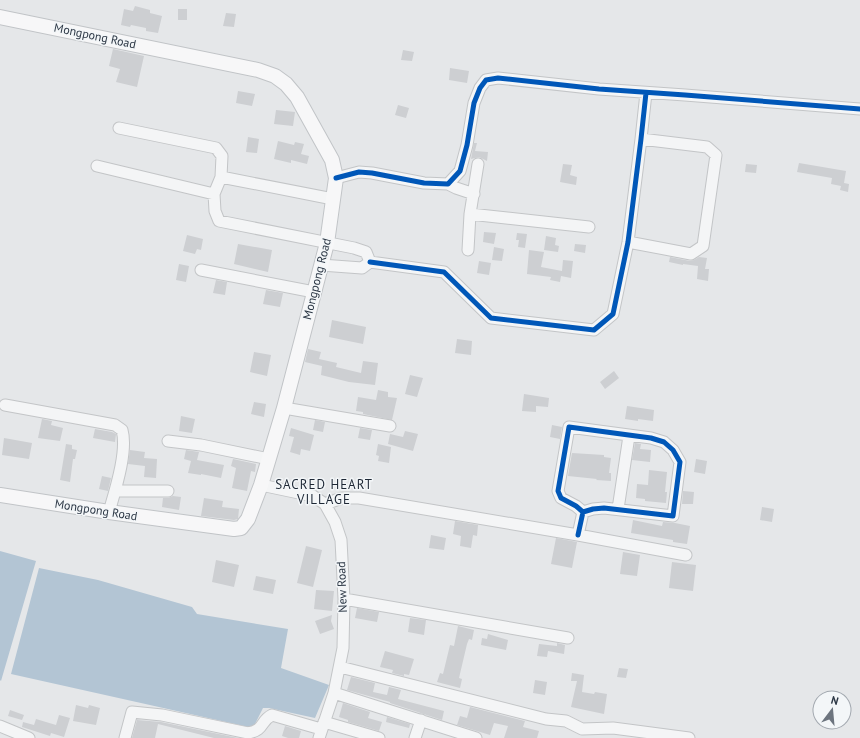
<svg xmlns="http://www.w3.org/2000/svg" width="860" height="738" font-family="'PT Sans',sans-serif">
<style>
.water{fill:#b3c5d4}
.building{fill:#cdcfd2}
.lines{fill:none;stroke-linecap:round;stroke-linejoin:round}
.minor-casing{stroke:#c3c5c7;stroke-width:13}
.major-casing{stroke:#c1c4c7;stroke-width:16}
.minor{stroke:#f4f5f6;stroke-width:11}
.major{stroke:#f7f7f8;stroke-width:14}
.cycleway-casing{stroke:#f3f6f8;stroke-width:8}
.cycleway{stroke:#0057b8;stroke-width:5}
.labels{text-anchor:middle;stroke-width:3;stroke-linejoin:round;paint-order:stroke}
.street-label{font-size:12px;fill:#2b3644;stroke:#f3f6f8}
.neighbourhood-label{font-size:13px;letter-spacing:1px;fill:#1d2735;stroke:#f3f6f8}
</style>
<rect width="100%" height="100%" fill="#e5e7e9"/>
<path class="water" d="M0,551L36,561L1,681L0,680Z
M39,568L98,580L192,607L197,614L288,629L281,668L329,685L315,718L269,708H263L253,728L11,674Z"/>
<path class="building" d="M135,6L150,10V13L162,16L158,33L146,31V28L131,25L130,27L121,25L124,9L133,11Z
M178,9H187V20H178Z
M226,13L236,14L234,27L223,26Z
M113,49L144,56L137,87L116,82L120,69L109,66Z
M403,50L414,52L412,61L401,60Z
M450,68L469,71L467,83L449,80Z
M238,91L255,94L252,106L236,103Z
M398,105L409,108L406,118L395,115Z
M276,110L295,112L293,126L274,124Z
M248,137L259,139L257,153L246,152Z
M278,141L294,145L295,142L304,144L301,154L309,156L307,164L291,160V163L274,159Z
M474,143H477L475,151L488,152L487,161L479,157L471,159Z
M799,163L846,171L844,183L849,184L848,192L840,190L841,186L831,184L832,178L797,172Z
M563,164L572,165L570,175L577,177L576,185L560,182Z
M746,164L757,165L756,173L745,172Z
M484,232L496,233L494,244L483,242Z
M517,233L527,234L525,248L518,247L519,240H516Z
M187,235L203,239L201,250L197,249L195,254L183,251Z
M546,236L556,238L555,245L559,246L558,252L544,250Z
M238,244L272,250L268,272L234,264Z
M575,244L586,245L585,253L574,251Z
M494,247L504,249L502,261L492,260Z
M529,250L544,252L541,267L562,271L563,260L573,261L571,278L561,276L560,282L550,280L551,277L527,274Z
M670,257L690,261L694,260L699,257L707,258L705,269H709L708,281L697,279L698,266L683,264V265L669,262Z
M479,261L491,263L489,275L477,273Z
M179,264L189,266L186,282L176,280Z
M216,280L227,282L225,295L213,293Z
M266,290L283,293L280,307L263,304Z
M332,320L366,327L363,344L329,337Z
M457,339L472,341L471,355L455,353Z
M308,349L321,352L319,359L337,363L336,367L361,373L363,361L378,363L375,385L349,382L321,375L322,366L305,362Z
M254,352L271,355L267,376L250,372Z
M614,371L619,378L605,389L600,382Z
M410,375L423,378L417,397L405,394Z
M378,390L388,392V397L397,398L392,420L363,414V412L356,411L358,397L376,400Z
M524,394L549,398L548,407L536,406V412L522,411Z
M254,402L266,404L264,417L251,414Z
M627,406L654,410L653,421L638,419V421L625,419Z
M181,416L195,419L192,433L179,431Z
M42,419L52,421L51,425L63,428L60,441L38,438Z
M315,420L325,422L323,432L313,430Z
M552,425L562,427L560,439L550,437Z
M291,428L314,435L310,451L301,449L300,455L290,452L294,437L289,436Z
M360,428L372,430L370,440L358,438Z
M95,429L112,432L116,434L115,442L93,438Z
M405,431L418,434L413,451L388,444L390,434L403,437Z
M4,438L32,443L29,459L2,455Z
M635,443L641,444L640,449L651,450L650,462L632,460Z
M66,444L72,445V449L77,450L75,459H73L70,482L60,480Z
M378,444L391,447L389,463L378,461L379,456L376,455Z
M130,450L145,452L144,458L157,459L156,478L144,477L145,466L128,464Z
M186,450L199,452L197,460L224,465L221,478L201,474V475L188,473L191,461L184,459Z
M572,453L604,455V457L611,458L609,473H611V481L596,480L597,479L568,476Z
M233,459L256,464L255,472L251,471L247,491L232,488L236,468L231,466Z
M696,459L707,461L705,474L694,472Z
M649,470L667,472L665,492H667L666,503L645,501V499L636,498L637,484L648,485Z
M102,476L111,478L108,491L99,489Z
M683,491L694,492L693,504H682Z
M173,496L181,497L179,510L162,507L163,498H168Z
M204,498L223,501L222,507L239,509L238,519L234,520L201,516Z
M762,507L774,509L772,522L760,520Z
M633,520L662,526L663,522L675,523L690,526L687,544L673,542V540L631,533Z
M455,521L478,525L477,536L473,535L471,548L460,546L461,536L453,534Z
M431,535L446,538L444,550L429,548Z
M556,538L577,542L572,568L551,564Z
M306,546L322,550L313,587L297,583Z
M623,552L640,555L637,576L620,574Z
M216,560L239,565L234,587L212,582Z
M672,562L696,565L693,591L669,588Z
M256,576L276,580L273,594L253,590Z
M316,590L334,591L332,611L314,609Z
M357,608L379,612L377,622L355,618Z
M332,615L331,621L334,629L320,634L315,621Z
M410,618L426,620L424,635L408,632Z
M458,626L474,630L472,640L469,639L467,644L459,678L462,679L460,688L437,682L440,673L443,674L450,645L454,646Z
M488,634L508,640L506,650L481,645L482,638L487,639Z
M557,643L565,645L564,654L548,651L547,657L537,656L539,644L557,646Z
M385,651L414,659L409,675L404,674V676L392,673L393,670L380,667Z
M619,668L628,669L626,678L617,677Z
M572,673L584,675L582,692L594,694L595,692L607,694L604,714L571,707L577,681H571Z
M351,677L375,683L373,692L387,695L389,687L401,690L398,699L444,711L442,720L390,703V702L347,690Z
M535,680L547,682L545,695L533,693Z
M343,703L370,712L368,718L382,722L379,731L348,722V720L339,717Z
M76,705L88,708L89,705L100,708L96,725L73,721Z
M470,707L525,721L523,727L539,731L537,738H504L508,726L494,723L490,735L457,725L460,716L467,718Z
M10,710L24,715L22,720L8,716Z
M59,715L70,718L64,737L51,733L50,736L22,727L23,722L34,725L36,719L56,725Z
M387,717L410,724L409,728L386,722Z
M137,720L161,722L238,738H214L158,724L155,738H132Z
M285,726L301,731L299,738H288L282,736Z"/>
<g class="lines">
<defs>
<path id="minor" d="M119,128L216,148L222,156L221,177
M97,166L214,194L215,211L219,221L354,248L366,252L370,262L362,268L321,265
M336,178L359,172L372,173L424,183L448,184L460,171L467,145L474,103L480,88L486,80L498,78L599,89L685,95L860,109
M448,184L456,188L474,194
M214,194L221,177L333,199
M470,214L589,227
M628,242L691,254L703,246L716,155L707,147L641,139
M468,250L470,214L478,164
M370,262L444,272L491,318L594,330L613,314L628,242L641,139L646,93
M201,270L314,292
M5,405L115,425L122,430C128,451 115,491 109,512
M284,408L390,426
M168,441L201,445L269,459
M261,485L313,496L325,504L335,522L341,540L344,599L343,648L334,693L319,738
M115,491H168
M325,504L342,498H359L578,535L686,555
M618,509L629,436
M578,535L583,512L593,509L604,508L673,516L680,462L673,450L664,442L651,438L569,427L558,491L561,498L576,506L583,512
M344,599L568,638
M340,667L546,719L566,721L582,729L613,728L689,738
M334,693L476,738
M324,722L379,738
M0,726L29,738
M125,738L132,712L162,715L248,733C265,730 260,721 272,715L321,729
M415,738L421,720"/>
<path id="major" d="M0,17L258,70L275,76L286,84L297,97L332,160L336,178L327,243L284,408L261,485L248,519L241,528L234,529L109,512L0,495"/>
</defs>
<use href="#minor" class="minor-casing"/>
<use href="#major" class="major-casing"/>
<use href="#minor" class="minor"/>
<use href="#major" class="major"/>
<defs>
<path id="cycleway" d="M336,178L359,172L372,173L424,183L448,184L460,171L467,145L474,103L480,88L486,80L498,78L599,89L685,95L860,109
M370,262L444,272L491,318L594,330L613,314L628,242L641,139L646,93
M578,535L583,512L593,509L604,508L673,516L680,462L673,450L664,442L651,438L569,427L558,491L561,498L576,506L583,512"/>
</defs>
<use href="#cycleway" class="cycleway-casing"/>
<use href="#cycleway" class="cycleway"/>
</g>
<g class="labels">
<g class="street-label">
<text transform="translate(95 36) rotate(12)" y="4">Mongpong Road</text>
<text transform="translate(317 279) rotate(-76)" y="4">Mongpong Road</text>
<text transform="translate(96 510) rotate(9)" y="4">Mongpong Road</text>
<text transform="translate(342 587) rotate(-92)" y="4">New Road</text>
</g>
<g class="neighbourhood-label">
<text x="324" y="489">SACRED HEART<tspan x="324" dy="15">VILLAGE</tspan></text>
</g>
</g>
<g transform="translate(832 710) rotate(16)"><circle r="19" fill="#f3f6f8" stroke="#a3a9b0"/>
<path d="M0-3L7 15L0 10L-7 15Z" fill="#6c747e"/>
<text y="-6" font-size="11" font-weight="bold" text-anchor="middle" fill="#2b3644">N</text>
</g>
</svg>
